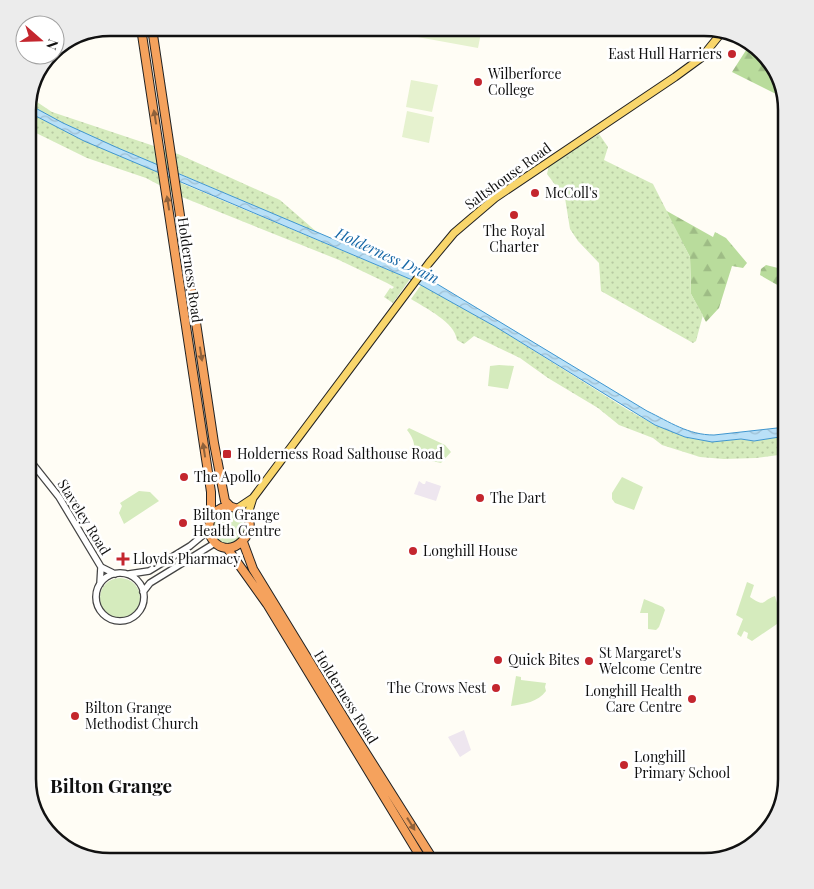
<svg xmlns="http://www.w3.org/2000/svg" width="814" height="889" font-family="'Playfair Display',serif">
<style>
.industrial{fill:#eee6ef}
.grass{fill:#d5ebbd}
.forest{fill:url(#forest-firs)}
.park{fill:url(#park-dots)}
.pitch{fill:#e6f2cf}
.water{fill:url(#water-waves);stroke:#3f96cf}
.lines{fill:none;stroke-linecap:round;stroke-linejoin:round}
.minor-casing{stroke:#444;stroke-width:8}
.major-casing{stroke:#222;stroke-width:9}
.highway-casing{stroke:#222;stroke-width:10}
.minor{stroke:#fff;stroke-width:5.5}
.major{stroke:#f9d66b;stroke-width:7}
.highway{stroke:#f5a25d;stroke-width:8}
.oneway{fill:#8e613b}
.poi-dot{fill:#c4262e;stroke:#fff;stroke-width:2}
.labels{text-anchor:middle;stroke-width:5;stroke-linejoin:round;paint-order:stroke}
.poi-label{font-size:14px;fill:#111;stroke:#fff;text-anchor:start}
.street-label{font-size:14px;fill:#111;stroke:#fff}
.water-label{font-size:15px;font-style:italic;fill:#1768a6;stroke:#fff}
.district-label{font-size:19px;font-weight:bold;fill:#111;stroke:#fff}
.rim{fill:none;stroke:#111;stroke-width:2.5}
</style>
<defs>
<pattern id="forest-firs" width="22" height="20" patternUnits="userSpaceOnUse" patternTransform="scale(1.25)"><rect width="22" height="20" fill="#b9dc9c"/><path d="M5 1l3.5 6h-7zM16 11l3.5 6h-7z" fill="#9ebc85"/></pattern>
<pattern id="park-dots" width="8" height="8" patternUnits="userSpaceOnUse" patternTransform="scale(1.25)"><rect width="8" height="8" fill="#d5ebbd"/><path d="M2 2h.1M6 6h.1" fill="none" stroke="#b6c8a1" stroke-width="1.8" stroke-linecap="round"/></pattern>
<pattern id="water-waves" width="16" height="10" patternUnits="userSpaceOnUse" patternTransform="scale(1.25)"><rect width="16" height="10" fill="#b9e0f7"/><path d="M0 5q4-4 8 0t8 0" fill="none" stroke="#9ebfd3"/></pattern>
</defs>
<rect width="100%" height="100%" fill="#fffdf5"/>
<path class="industrial" d="M419,481L423,484H425L426,481L441,486L436,501L414,494Z
M464,730L471,750L460,757L448,737Z"/>
<path class="grass" d="M499,365L514,366L508,389L488,386L490,366Z
M409,428L445,445L451,452L441,463L413,457C416,446 414,439 407,430Z
M622,477L643,487L634,510L615,503L612,499V493Z
M139,491L150,492L159,501L124,524L119,513L122,506L120,503Z
M212 527a17 17 0 1 1 34 0a17 17 0 1 1-34 0Z
M100 598a20 20 0 1 1 40 0a20 20 0 1 1-40 0Z
M747,582L754,585L750,597C766,608 761,601 775,596L781,616L777,624L752,641L747,638L748,633L744,631L741,637L737,634L743,619L736,615Z
M644,599L663,607L665,610L659,627L656,630L648,629V613H640Z
M516,676L521,677V680L546,683L545,687L546,691C538,702 524,704 511,706Z"/>
<path class="forest" d="M750,44L769,60L782,97L732,72Z
M665,210L713,237L715,232L726,238L747,263L743,268L732,266L719,308L706,322L691,294L690,257Z
M766,265L786,270V290L760,275L761,269Z"/>
<path class="park" d="M31,98L52,112L178,154L280,200L318,233L180,174L181,183L410,279L393,303L384,297L390,288L392,289L394,287L387,283L339,260L182,197L146,178L87,158L28,129V105Z
M599,134L608,147L604,160L653,184L690,257L691,294L703,315L696,341L693,343L601,291L599,263L578,241L570,229L565,198L547,174L549,165Z
M421,285L496,327L628,410L655,425L685,437L712,442L741,439L754,441L786,436V454L756,458L724,459L700,457L662,445L653,438L619,425L598,408L548,378L520,358L474,336L464,344L457,340C455,322 425,308 411,299Z"/>
<path class="pitch" d="M414,28H482L478,48L412,36Z
M411,80L438,85L432,112L406,107Z
M407,111L434,117L429,143L402,137Z"/>
<path class="water" d="M28,104L63,123L118,148L378,258L419,273L647,411C670,422 688,435 714,435L786,427V436L754,441L741,439L712,442L685,437L655,425L496,327L410,279L84,141L28,112Z"/>
<g class="lines">
<defs>
<path id="minor" d="M28,458L59,497L101,567L100,584
M101,567L115,574
M96 597a24 24 0 1 1 48 0a24 24 0 1 1-48 0Z
M129,574L149,571L190,546L208,531
M143,592L150,583L215,543"/>
<path id="major" d="M238,508L253,498L429,263L454,233L495,198L675,77L701,58L723,31
M247,517L253,498"/>
<path id="highway" d="M141,28L211,492V516L208,531C225,575 274,521 235,508C226,504 218,509 211,516
M152,28L214,443L225,501L230,506
M243,542L253,569L352,731L434,861
M227,548L267,604L423,861"/>
</defs>
<use href="#minor" class="minor-casing"/>
<use href="#major" class="major-casing"/>
<use href="#highway" class="highway-casing"/>
<use href="#minor" class="minor"/>
<use href="#major" class="major"/>
<use href="#highway" class="highway"/>
</g>
<defs><path id="oneway-solid" d="M-6-.8H1V-3.2L6.5 0L1 3.2V.8H-6Z" transform="scale(1.25)"/></defs>
<g class="oneway">
<use href="#oneway-solid" transform="translate(155 117) rotate(-99)"/>
<use href="#oneway-solid" transform="translate(168 203) rotate(-99)"/>
<use href="#oneway-solid" transform="translate(201 354) rotate(81)"/>
<use href="#oneway-solid" transform="translate(204 450) rotate(-99)"/>
<use href="#oneway-solid" transform="translate(411 824) rotate(58)"/>
</g>
<g class="poi-dot">
<circle cx="732" cy="54" r="5"/>
<circle cx="478" cy="82" r="5"/>
<circle cx="535" cy="193" r="5"/>
<circle cx="514" cy="215" r="5"/>
<rect x="222" y="449" width="10" height="10" rx="2.5"/>
<circle cx="184" cy="477" r="5"/>
<circle cx="480" cy="498" r="5"/>
<circle cx="183" cy="523" r="5"/>
<circle cx="413" cy="551" r="5"/>
<path d="M120.5 551.5h5v5h5v5h-5v5h-5v-5h-5v-5h5z"/>
<circle cx="498" cy="660" r="5"/>
<circle cx="589" cy="661" r="5"/>
<circle cx="496" cy="688" r="5"/>
<circle cx="692" cy="699" r="5"/>
<circle cx="75" cy="716" r="5"/>
<circle cx="624" cy="765" r="5"/>
</g>
<g class="labels">
<g class="poi-label">
<text x="722" y="59" text-anchor="end">East Hull Harriers</text>
<text x="488" y="79">Wilberforce<tspan x="488" dy="16">College</tspan></text>
<text x="545" y="198">McColl's</text>
<text x="514" y="236" text-anchor="middle">The Royal<tspan x="514" dy="16">Charter</tspan></text>
<text x="237" y="459">Holderness Road Salthouse Road</text>
<text x="194" y="482">The Apollo</text>
<text x="490" y="503">The Dart</text>
<text x="193" y="520">Bilton Grange<tspan x="193" dy="16">Health Centre</tspan></text>
<text x="423" y="556">Longhill House</text>
<text x="133" y="564">Lloyds Pharmacy</text>
<text x="599" y="658">St Margaret's<tspan x="599" dy="16">Welcome Centre</tspan></text>
<text x="508" y="665">Quick Bites</text>
<text x="486" y="693" text-anchor="end">The Crows Nest</text>
<text x="682" y="696" text-anchor="end">Longhill Health<tspan x="682" dy="16">Care Centre</tspan></text>
<text x="85" y="713">Bilton Grange<tspan x="85" dy="16">Methodist Church</tspan></text>
<text x="634" y="762">Longhill<tspan x="634" dy="16">Primary School</tspan></text>
</g>
<g class="street-label">
<text transform="translate(508 176) rotate(-36)" y="5">Saltshouse Road</text>
<text transform="translate(190 270) rotate(82)" y="5">Holderness Road</text>
<text transform="translate(84 517) rotate(58)" y="5">Staveley Road</text>
<text transform="translate(346 697) rotate(58)" y="5">Holderness Road</text>
</g>
<g class="water-label">
<text transform="translate(387 256) rotate(25)" y="5">Holderness Drain</text>
</g>
<g class="district-label">
<text x="111" y="793">Bilton Grange</text>
</g>
</g>
<path d="M0 0H814V889H0ZM110 36H704A74 74 0 0 1 778 110V779A74 74 0 0 1 704 853H110A74 74 0 0 1 36 779V110A74 74 0 0 1 110 36Z" fill="#ececec" fill-rule="evenodd"/>
<path class="rim" d="M110 36H704A74 74 0 0 1 778 110V779A74 74 0 0 1 704 853H110A74 74 0 0 1 36 779V110A74 74 0 0 1 110 36Z"/>
<g transform="translate(40 40) rotate(110)"><circle r="24" fill="#ffffff" stroke="#a0a0a0"/>
<path d="M0-4L9 19L0 12L-9 19Z" fill="#c4262e"/>
<text y="-8" font-size="14" font-weight="bold" text-anchor="middle" fill="#111111">N</text>
</g>
</svg>
